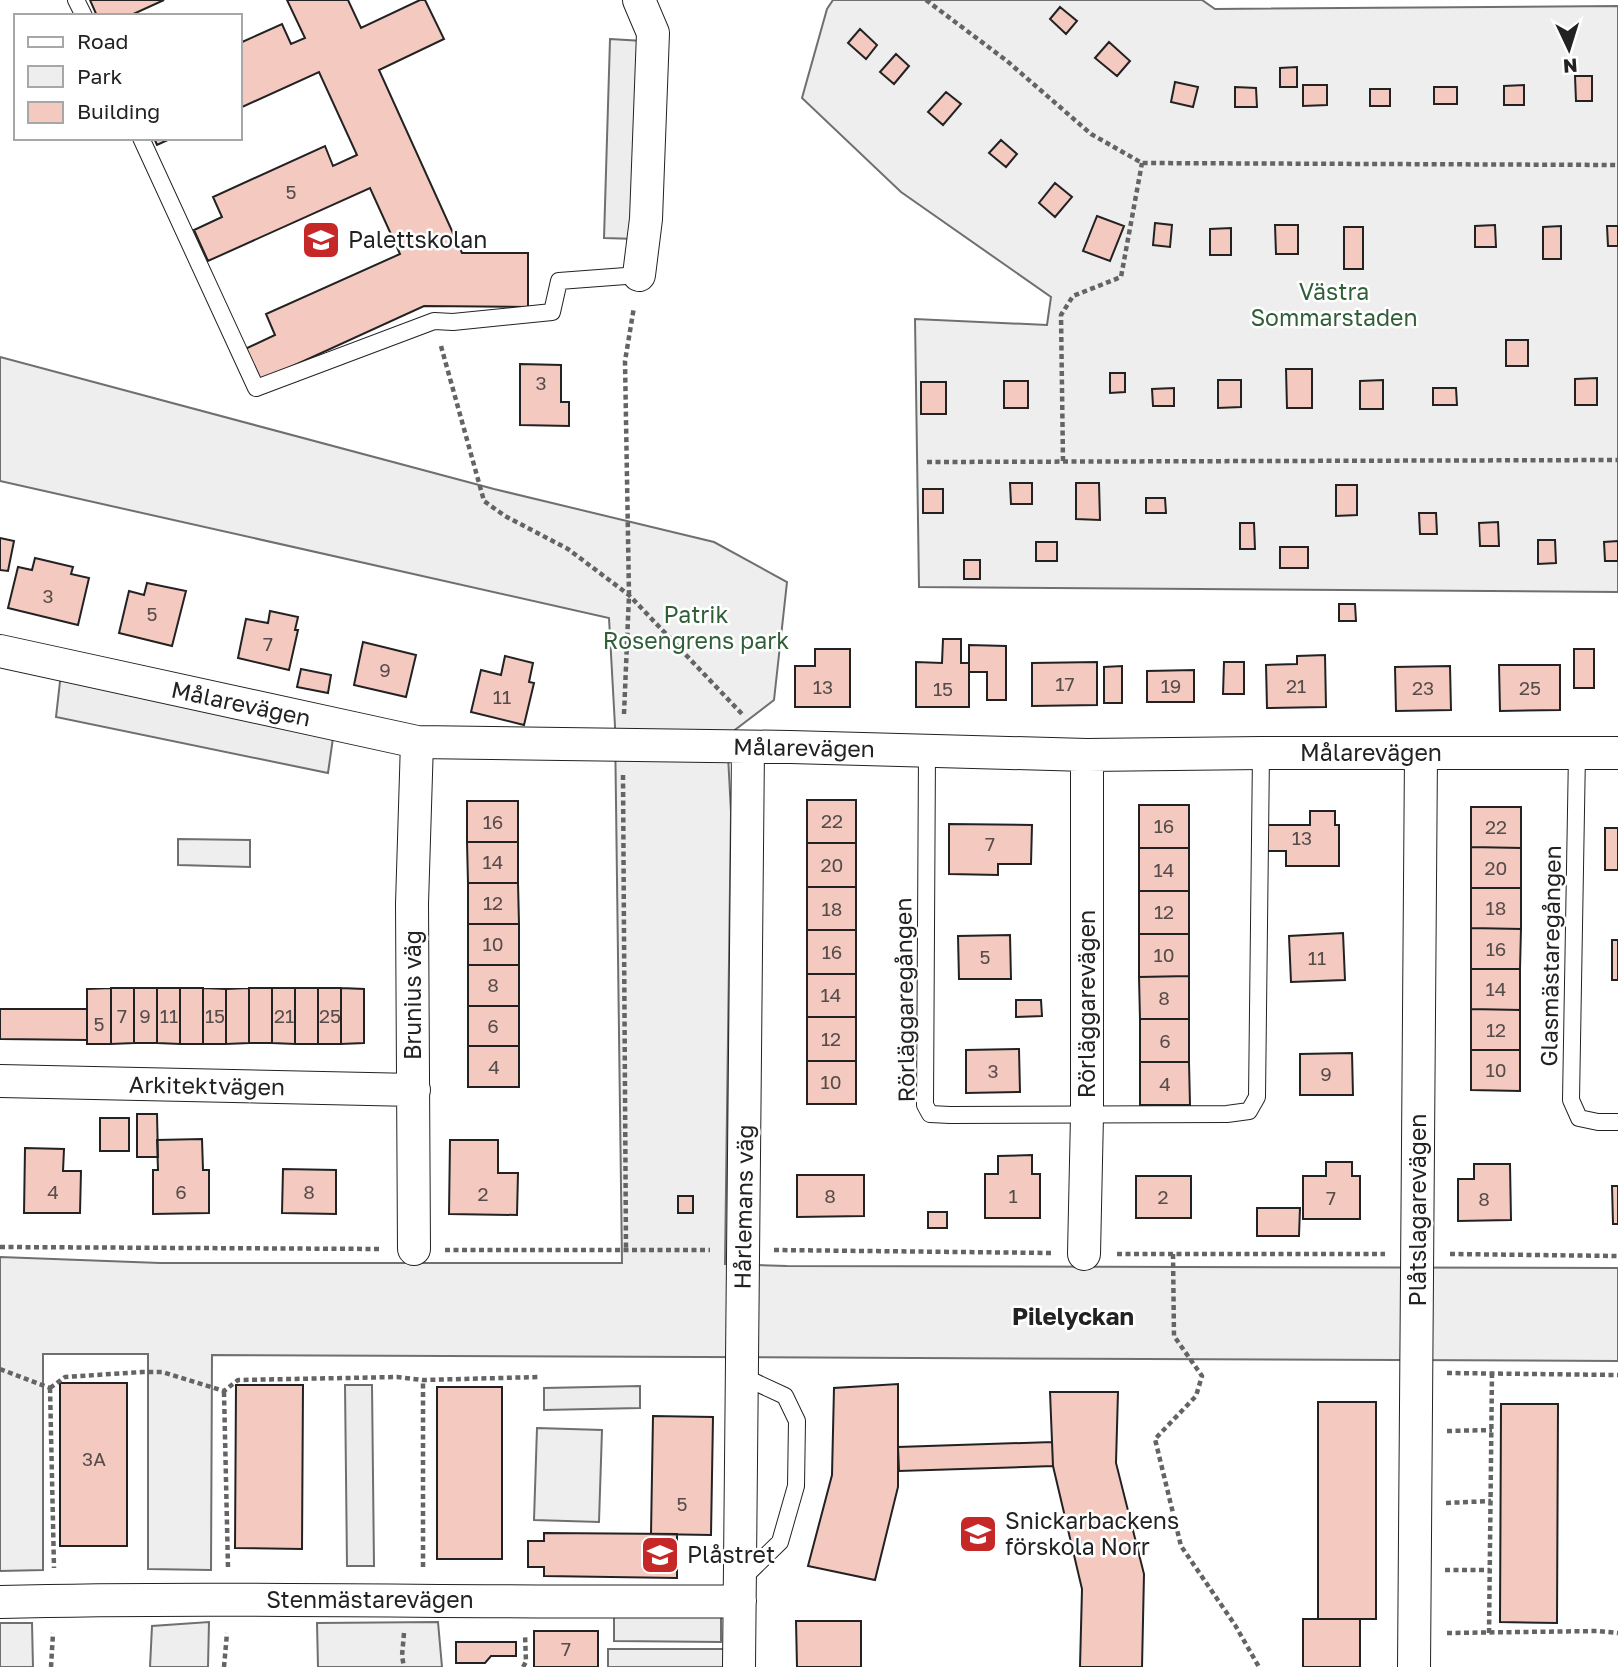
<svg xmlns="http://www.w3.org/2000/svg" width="1618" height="1667" font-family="'Golos Text',sans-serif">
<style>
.green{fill:#eee;stroke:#6f6f6f;stroke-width:2}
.parking{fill:#ededed;stroke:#6f6f6f;stroke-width:2}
.building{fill:#f3c9c0;stroke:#222;stroke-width:2}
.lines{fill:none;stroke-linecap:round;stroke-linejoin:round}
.lane-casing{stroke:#222;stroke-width:18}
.street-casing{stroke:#222;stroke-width:34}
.path{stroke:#646464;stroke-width:4.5;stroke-dasharray:5 3.5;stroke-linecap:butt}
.lane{stroke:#fff;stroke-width:16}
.street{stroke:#fff;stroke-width:32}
.labels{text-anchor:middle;stroke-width:5;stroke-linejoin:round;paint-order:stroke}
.number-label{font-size:19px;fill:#564c4a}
.poi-label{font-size:23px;fill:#222;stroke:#fff;text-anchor:start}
.park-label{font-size:23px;fill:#2f5e38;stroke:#fff}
.street-label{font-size:23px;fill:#222;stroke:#fff}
.neighbourhood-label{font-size:24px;font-weight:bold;fill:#222;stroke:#fff}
</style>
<rect width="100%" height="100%" fill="#fff"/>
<path class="green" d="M833,0H1202L1215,9L1618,6V592L919,587L915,319L1047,325L1051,297L901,192L802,98L827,9Z
M0,357L494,489L714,542L787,582L774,700L727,736L731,812L725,1264L787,1266L1618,1268V1361L212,1355L211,1570L148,1569V1354H43V1570L0,1571V1257L160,1263H622L615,726L609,618L0,481Z
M178,839L250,840V867L178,865Z
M537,1428L602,1430L599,1522L534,1520Z
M209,1622L208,1667H150L152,1626Z
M438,1622L442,1667H318L317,1623Z
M0,1623H32L33,1667H0Z"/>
<path class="parking" d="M610,39L643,41L637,239L604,238Z
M62,664L335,724L328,773L56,717Z
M345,1385H372L374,1566H347Z
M640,1386V1408L544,1410V1388Z
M614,1615H721V1642L614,1641Z
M608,1649H739V1667H608Z"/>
<path class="building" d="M90,0H164L129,16H97Z
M287,0H348L361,28L420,0H425L444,39L379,70L462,253H528V307L424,306L260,381L245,349L275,335L266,314L400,254L370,188L208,261L194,230L222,217L213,197L325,146L333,166L357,155L319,72L240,108V43L282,24L291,44L305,38Z
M1060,7L1077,21L1066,34L1050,19Z
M860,29L877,45L866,59L848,43Z
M1109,42L1130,61L1117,76L1095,58Z
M896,54L909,66L894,84L880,72Z
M1297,67V87H1280V68Z
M1575,76H1592V101H1576Z
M1175,82L1198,87L1193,107L1171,102Z
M1303,85H1327V105L1303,106Z
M1524,85V105H1504V86Z
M1235,87L1256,88L1257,107H1235Z
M1434,87H1457V104H1434Z
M1370,89H1390V106H1370Z
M946,92L961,104L943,125L928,112Z
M154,138H172L157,145Z
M1001,140L1017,154L1006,167L989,153Z
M1055,183L1072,197L1055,217L1039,203Z
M1097,216L1124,226L1110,261L1083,251Z
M1155,223L1172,225L1170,247L1153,245Z
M1275,225H1298V254H1276Z
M1495,225L1496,247H1475V226Z
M1561,226V259H1543V227Z
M1607,226H1618V246H1608Z
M1344,227H1363V269H1344Z
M1231,228V255H1210V229Z
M1506,340H1528V366H1506Z
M520,364L561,365V402H569V426L520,425Z
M1286,369H1312V408H1287Z
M1110,373H1125V392L1110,393Z
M1597,378V405H1575V379Z
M1218,380H1241V407L1218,408Z
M1383,380V409H1360V381Z
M1004,381H1028V408H1004Z
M921,382H946V414H921Z
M1174,388V406H1153L1152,389Z
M1433,388H1456L1457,405H1433Z
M1010,483H1032V504H1011Z
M1076,483H1099L1100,520L1076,519Z
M1336,485H1357V515L1336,516Z
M923,489H943V513H923Z
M1146,498H1165L1166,513H1146Z
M1419,513H1436L1437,534H1420Z
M1498,522L1499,546H1480L1479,523Z
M1240,523H1254L1255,549H1240Z
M0,538L14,541L8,571L0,570Z
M1538,540H1555L1556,563L1538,564Z
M1618,541V561H1605L1604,542Z
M1036,542H1057V561H1036Z
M1280,547H1308V568H1280Z
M35,558L73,567L71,574L89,578L78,625L8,608L18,567L32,570Z
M964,560H980V579H964Z
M147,583L186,591L172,646L119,633L129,591L144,595Z
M1339,604H1355L1356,621H1339Z
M270,611L298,617L295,630H298L289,670L238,658L246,619L268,623Z
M943,639H961V663H969V707H916V662L942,663Z
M363,642L416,655L406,697L354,685Z
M969,645L1006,646V700H987V672H969Z
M815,649H850V707H795V666H815Z
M1574,649H1594V688H1574Z
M1325,655L1326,707L1267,708L1266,665L1297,664V656Z
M505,656L533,663L529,682L534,683L524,725L471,712L481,670L501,675Z
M1097,662V705L1032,706V663Z
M1224,662H1244V694H1223Z
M1499,665H1560V710L1500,711Z
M1122,666V703H1104V667Z
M1450,666L1451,710L1396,711L1395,667Z
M301,669L331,675L328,693L297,687Z
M1194,670V702H1147V671Z
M807,800H856V843H807Z
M467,801H518V842H467Z
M1139,805H1189V848H1139Z
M1471,807H1521V848L1471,847Z
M1310,811H1335V825H1339V866H1286V851H1265V825H1310Z
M949,824L1032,825L1031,864H998V875L949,874Z
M1605,828H1618V870H1605Z
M467,842H518V883H468Z
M807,843H856V887H807Z
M1471,847L1521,848V888H1471Z
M1139,848H1189V891H1139Z
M468,883H518L519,924H468Z
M807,887H856V930H807Z
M1471,888H1521V929L1471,928Z
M1139,891H1189V934H1139Z
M468,924H519V965H468Z
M1471,928L1521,929L1520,969H1471Z
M807,930H856V974H807Z
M1343,933L1345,980L1291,982L1289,936Z
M1139,934H1189V976L1139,977Z
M1010,935L1011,979H959L958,936Z
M1612,940H1618V980H1612Z
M468,965H519V1006H468Z
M1471,969H1520V1010L1471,1009Z
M807,974H856V1017H807Z
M1189,976V1019H1140L1139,977Z
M111,988V1044H87V989Z
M111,988H134V1043L111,1044Z
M134,988H157V1043H134Z
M157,988H180V1044L157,1043Z
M180,988H203V1044H180Z
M203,988L226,989V1044H203Z
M249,988V1043L226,1044V989Z
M249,988H272V1043H249Z
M272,988H295V1044L272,1043Z
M295,988H318V1044H295Z
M318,988H341V1044H318Z
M341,988L364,989V1043L341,1044Z
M1016,1000H1041L1042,1016L1016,1017Z
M468,1006H519V1046H468Z
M0,1009H87V1040L0,1039Z
M1471,1009L1520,1010V1050H1471Z
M807,1017H856V1061H807Z
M1140,1019H1189V1062H1140Z
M468,1046H519V1087H468Z
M1019,1049L1020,1092L966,1093V1050Z
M1471,1050H1520V1091L1471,1090Z
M1352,1053L1353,1095H1300V1054Z
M807,1061H856V1104H807Z
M1140,1062H1189L1190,1105H1140Z
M137,1114H157L158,1157H137Z
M100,1118H129V1151H100Z
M202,1139L203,1170H209V1213L153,1214V1170H158L157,1140Z
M450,1140H498V1173H518L517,1215L449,1214Z
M25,1148L64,1149L63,1171H81L80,1213H24Z
M1032,1155V1174H1040V1218H985V1174H998V1156Z
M1326,1162H1352V1176H1360V1219H1303V1176H1326Z
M1474,1164H1510L1511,1220L1458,1221V1179H1474Z
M283,1169L336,1170V1214L282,1213Z
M797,1175H864V1216L797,1217Z
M1136,1176H1191V1218H1136Z
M1612,1186H1618V1224H1613Z
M678,1196H693V1213H678Z
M1257,1208H1300L1299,1236H1257Z
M928,1212H947V1228H928Z
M60,1383H127V1546H60Z
M898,1384V1487L875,1580L808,1566L832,1475L834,1388Z
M236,1385H303L302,1549L235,1548Z
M437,1387H502V1559H437Z
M1050,1392H1118L1116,1463L1144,1574L1142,1667H1080L1082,1589L1053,1466Z
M1318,1402H1376V1619H1318Z
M1501,1404H1558L1557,1623L1500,1622Z
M653,1416L713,1417L711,1535L651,1534Z
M1052,1442L1053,1466L899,1471L898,1447Z
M544,1533L677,1534V1578L544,1576V1567H528V1541H544Z
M1303,1619H1360V1667H1303Z
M796,1621H861V1667H797Z
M534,1631H598V1667H534Z
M456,1642H516V1656H491L485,1663H456Z"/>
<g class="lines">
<defs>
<path id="lane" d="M76,0L84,16
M141,138L256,388L434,321L453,322L552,312L559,281L639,275
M927,751L925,1105L930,1114L950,1115L1227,1114L1249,1111L1257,1097L1261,753
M1577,753L1571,1100L1579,1118L1598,1122H1618
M742,1579L780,1542L796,1486L797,1421L785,1396L742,1376"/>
<path id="street" d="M639,0L653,33L646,219L639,275
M0,651L417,742L790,747L1087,755L1261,753H1618
M0,1081L414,1090
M414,1249L412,904L417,742
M1084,1254L1087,1115V755
M0,1602C247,1596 493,1604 740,1601
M739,1667L748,747
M1414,1667L1421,753"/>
</defs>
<use href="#lane" class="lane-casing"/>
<use href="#street" class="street-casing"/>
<path class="path" d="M926,0L1007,61L1091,134L1142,163L1618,165
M441,346L484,501L505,516L568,549L629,595L742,714
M1063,461L1061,315L1073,296L1121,277L1142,163
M927,462L1618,460
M624,714L629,595L625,361L634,307
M623,775L626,1251
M0,1247L381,1249
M445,1250H710
M774,1250L1053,1253
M1117,1254H1385
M1173,1254L1174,1336L1202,1376L1196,1396L1155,1439L1181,1546L1235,1625L1259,1667
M1450,1254L1618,1256
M0,1369L50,1388
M1447,1373L1618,1375
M50,1388L65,1377L142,1372H162L224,1391L238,1380L397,1377L423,1380L539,1377
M50,1388L54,1568
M224,1392L228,1568
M1447,1431L1492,1430
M1446,1503L1491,1501
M423,1567V1380
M1445,1570H1490
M404,1633L402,1656L404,1667
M1447,1633L1598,1631L1618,1633
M1489,1633L1492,1373
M51,1667L53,1633
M224,1667L227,1633
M523,1667L526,1662L525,1634"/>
<use href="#lane" class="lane"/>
<use href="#street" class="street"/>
</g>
<defs>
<symbol id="school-square" viewBox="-11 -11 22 22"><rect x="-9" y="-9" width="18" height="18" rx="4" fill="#c62828" stroke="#fff"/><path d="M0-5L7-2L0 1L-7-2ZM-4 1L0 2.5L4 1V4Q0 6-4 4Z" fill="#fff"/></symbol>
</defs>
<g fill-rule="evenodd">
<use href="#school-square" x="299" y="218" width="44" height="44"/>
<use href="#school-square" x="956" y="1512" width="44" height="44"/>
<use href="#school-square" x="638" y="1533" width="44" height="44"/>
</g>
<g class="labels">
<g class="number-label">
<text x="291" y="199">5</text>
<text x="541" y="390">3</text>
<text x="48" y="603">3</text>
<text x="152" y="621">5</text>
<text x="268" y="651">7</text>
<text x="385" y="677">9</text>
<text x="1065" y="691">17</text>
<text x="1171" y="693">19</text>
<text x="1296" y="693">21</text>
<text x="823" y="694">13</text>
<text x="1423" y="695">23</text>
<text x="1530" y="695">25</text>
<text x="943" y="696">15</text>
<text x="502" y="704">11</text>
<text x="832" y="828">22</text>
<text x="493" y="829">16</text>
<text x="1164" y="833">16</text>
<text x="1496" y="834">22</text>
<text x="1302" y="845">13</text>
<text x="990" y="851">7</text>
<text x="493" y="869">14</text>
<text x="832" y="872">20</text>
<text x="1496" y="875">20</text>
<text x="1164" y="877">14</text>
<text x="493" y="910">12</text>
<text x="1496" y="915">18</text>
<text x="832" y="916">18</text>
<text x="1164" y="919">12</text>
<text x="493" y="951">10</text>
<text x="1496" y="956">16</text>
<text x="832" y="959">16</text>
<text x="1164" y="962">10</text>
<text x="985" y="964">5</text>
<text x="1317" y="965">11</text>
<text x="493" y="992">8</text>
<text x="1496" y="996">14</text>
<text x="831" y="1002">14</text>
<text x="1164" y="1005">8</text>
<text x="122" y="1023">7</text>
<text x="145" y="1023">9</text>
<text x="169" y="1023">11</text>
<text x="215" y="1023">15</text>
<text x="284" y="1023">21</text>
<text x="330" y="1023">25</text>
<text x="99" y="1031">5</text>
<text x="493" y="1033">6</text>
<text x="1496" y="1037">12</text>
<text x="831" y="1046">12</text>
<text x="1165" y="1048">6</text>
<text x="494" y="1074">4</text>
<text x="1496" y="1077">10</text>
<text x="993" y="1078">3</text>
<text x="1326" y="1081">9</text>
<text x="831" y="1089">10</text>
<text x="1165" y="1091">4</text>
<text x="53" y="1199">4</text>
<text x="181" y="1199">6</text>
<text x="309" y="1199">8</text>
<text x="483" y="1201">2</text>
<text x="830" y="1203">8</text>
<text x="1013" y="1203">1</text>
<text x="1163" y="1204">2</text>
<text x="1331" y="1205">7</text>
<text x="1484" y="1206">8</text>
<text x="94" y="1466">3A</text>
<text x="682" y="1511">5</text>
<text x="566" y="1656">7</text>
</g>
<g class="poi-label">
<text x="348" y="248">Palettskolan</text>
<text x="1005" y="1529">Snickarbackens<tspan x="1005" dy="26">förskola Norr</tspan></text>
<text x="687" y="1563">Plåstret</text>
</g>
<g class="park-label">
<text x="1334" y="300">Västra<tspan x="1334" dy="26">Sommarstaden</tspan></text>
<text x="696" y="623">Patrik<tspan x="696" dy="26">Rosengrens park</tspan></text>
</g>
<g class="street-label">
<text transform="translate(241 704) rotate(12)" y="8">Målarevägen</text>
<text transform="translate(804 748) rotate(1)" y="8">Målarevägen</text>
<text x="1371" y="761">Målarevägen</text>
<text transform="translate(1551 956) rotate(-89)" y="8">Glasmästaregången</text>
<text transform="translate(413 995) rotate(-90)" y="8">Brunius väg</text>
<text transform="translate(905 1000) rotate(-91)" y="8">Rörläggaregången</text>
<text transform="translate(1087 1004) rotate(-90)" y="8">Rörläggarevägen</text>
<text transform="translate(207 1086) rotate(1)" y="8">Arkitektvägen</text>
<text transform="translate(744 1207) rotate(-89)" y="8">Hårlemans väg</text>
<text transform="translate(1418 1210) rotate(-90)" y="8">Plåtslagarevägen</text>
<text x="370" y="1608">Stenmästarevägen</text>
</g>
<g class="neighbourhood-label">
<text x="1073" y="1325">Pilelyckan</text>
</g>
</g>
<rect x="14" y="14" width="228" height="126" fill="#ffffff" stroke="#a7a7a7" stroke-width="2"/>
<rect x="28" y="37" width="35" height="10" fill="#ffffff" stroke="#a7a7a7" stroke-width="2"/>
<text x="77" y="49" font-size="21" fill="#222222">Road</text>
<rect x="28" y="66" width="35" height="21" fill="#eeeeee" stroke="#a7a7a7" stroke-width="2"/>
<text x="77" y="84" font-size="21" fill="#222222">Park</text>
<rect x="28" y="102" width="35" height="21" fill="#f3c9c0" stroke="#a7a7a7" stroke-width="2"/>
<text x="77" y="119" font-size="21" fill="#222222">Building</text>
<g transform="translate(1569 49) rotate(176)" stroke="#ffffff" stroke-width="5" paint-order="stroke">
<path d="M0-5L12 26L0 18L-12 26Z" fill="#222222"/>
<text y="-10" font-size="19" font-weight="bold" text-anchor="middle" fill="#222222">N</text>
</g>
</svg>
